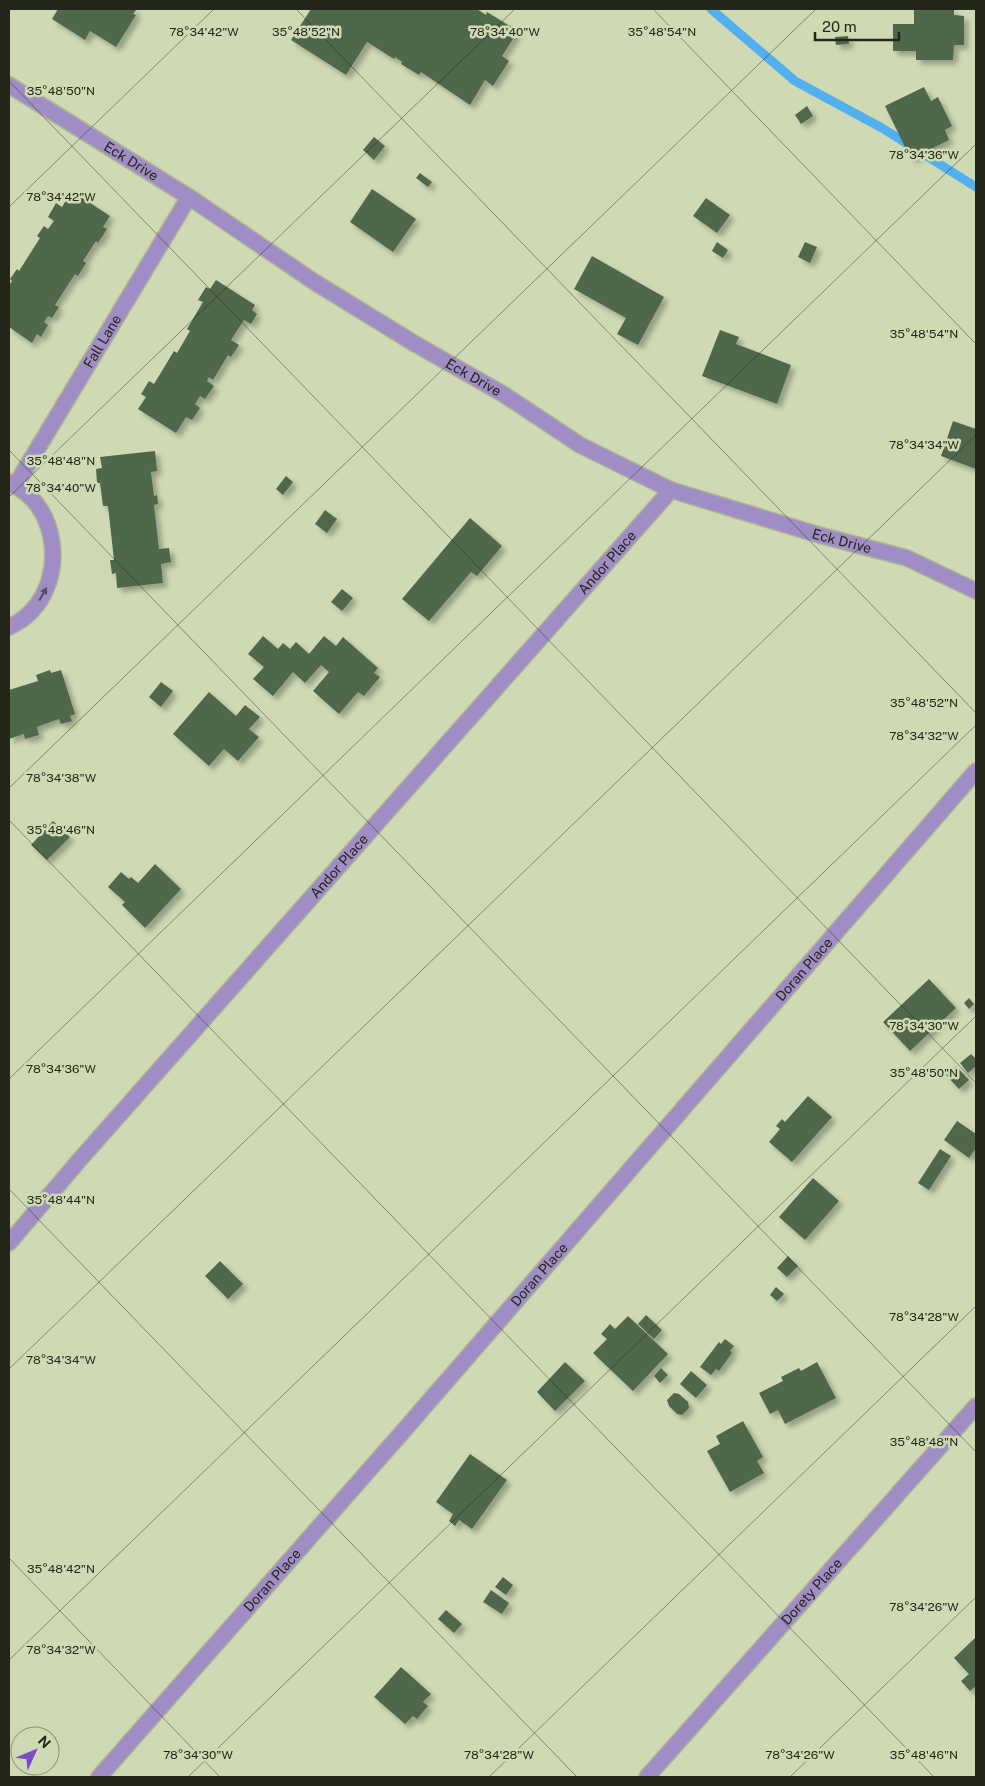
<svg xmlns="http://www.w3.org/2000/svg" width="985" height="1786" font-family="'Public Sans',sans-serif">
<style>
.lines{fill:none;stroke-linecap:round;stroke-linejoin:round}
.stream{stroke:#51b0ed;stroke-width:9}
.building{fill:#4f674b;filter:url(#shadow)}
.minor-casing{stroke:#adb695;stroke-width:18}
.minor{stroke:#a08dc5;stroke-width:15}
.oneway{fill:#554f5d}
.ticks{fill:none;stroke:#232618;stroke-width:1;stroke-opacity:0.45}
.labels{text-anchor:middle;stroke-width:5;stroke-linejoin:round;paint-order:stroke}
.street-label{font-size:14px;fill:#232618;stroke:#cfdab4}
.ticks-label{font-size:12px;text-anchor:middle;fill:#232618;stroke:#cfdab4;stroke-width:5;stroke-linejoin:round;paint-order:stroke}
</style>
<defs>
<filter id="shadow"><feDropShadow dx="4.5" dy="4.5" stdDeviation="2.5" flood-color="#0004"/></filter>
</defs>
<rect width="100%" height="100%" fill="#cfdab4"/>
<g class="lines">
<path class="stream" d="M711,9L795,81L882,128L976,187"/>
</g>
<path class="building" d="M58,9H137L133,14L136,15L116,47L90,31L85,40L52,19Z
M311,9H477L486,15L487,12L518,31L502,56L509,61L493,86L485,80L470,105L421,72L419,75L401,64L402,62L395,57L394,59L367,42L346,75L291,40Z
M914,9H954V15L964,16V45H954L953,60H916V51H893V24H914Z
M848,36L849,44L836,45L835,37Z
M924,87L931,101L938,97L952,126L945,130L949,140L911,159L885,106Z
M807,106L813,116L801,124L795,115Z
M374,137L385,146L374,160L363,150Z
M420,173L432,182L428,187L416,178Z
M372,189L416,219L393,252L350,222Z
M72,191L110,216L103,227L107,229L98,243L96,241L83,261L86,263L78,276L75,274L55,305L59,307L52,318L48,316L44,322L48,325L41,337L37,334L32,343L9,327L10,292L9,285L12,281L10,279L17,269L19,271L40,238L37,236L44,226L48,229L54,221L48,217L56,203L62,207Z
M706,198L730,215L717,233L693,216Z
M717,242L728,250L723,258L712,251Z
M805,242L817,247L810,263L798,257Z
M592,256L664,297L638,345L617,334L626,318L574,289Z
M216,280L255,305L252,310L257,314L251,324L244,320L231,340L239,345L231,357L228,355L213,380L209,377L207,381L214,386L205,399L200,396L195,404L200,408L192,420L186,417L176,433L138,409L146,397L141,394L149,381L154,384L174,351L177,353L190,331L187,329L203,302L198,300L206,287L210,289Z
M720,330L739,337L736,344L791,365L777,404L702,376Z
M953,421L976,429V469L941,456Z
M155,451L157,471L151,472L154,496L157,495L158,504L154,505L159,549L169,548L171,562L161,564L163,583L117,588L116,573L112,574L110,560H114L108,506H103L100,483H97L96,469L102,468L100,457Z
M286,476L293,482L283,495L276,489Z
M325,510L337,519L327,533L315,524Z
M470,518L502,546L477,576L471,572L429,621L402,599Z
M342,589L353,598L342,611L331,602Z
M263,636L278,649L283,643L290,649L296,642L309,654L324,636L336,646L343,637L378,668L374,673L380,677L364,696L358,692L339,714L313,691L329,672L321,665L305,683L293,672L273,696L253,679L264,667L248,654Z
M50,670L51,673L61,670L75,714L70,716L72,721L61,724L59,719L37,727L39,735L25,739L24,734L9,739V690L38,681L36,675Z
M161,682L173,691L161,707L149,697Z
M209,692L236,716L245,705L260,717L249,729L259,737L238,761L224,749L209,766L173,734Z
M53,821L70,837L47,860L31,845Z
M155,864L181,889L145,928L122,905L125,902L108,887L121,872L129,879L131,877L138,883Z
M929,979L956,1008L910,1051L883,1022Z
M969,998L974,1004L969,1009L964,1003Z
M971,1054L976,1059V1066L968,1073L960,1063Z
M956,1066L969,1080L959,1089L946,1075Z
M808,1096L832,1117L792,1162L769,1142L780,1129L776,1126L782,1119L785,1122Z
M957,1121L976,1134V1148L969,1158L944,1140Z
M940,1149L951,1156L929,1190L918,1183Z
M813,1178L839,1201L805,1240L779,1217Z
M788,1256L798,1266L787,1277L777,1268Z
M220,1261L243,1284L228,1299L205,1276Z
M776,1287L784,1294L777,1301L770,1295Z
M646,1315L662,1330L654,1339L638,1324Z
M628,1316L668,1354L633,1391L593,1353L607,1339L601,1334L610,1324L615,1329Z
M725,1339L734,1346L730,1351L732,1353L719,1371L716,1369L711,1375L700,1367L719,1342L721,1344Z
M565,1362L585,1381L555,1411L537,1392Z
M817,1362L836,1398L785,1424L778,1410L770,1414L759,1393L783,1381L781,1377L799,1368L801,1371Z
M661,1368L668,1375L660,1383L654,1376Z
M691,1371L707,1385L696,1398L680,1384Z
M674,1393L679,1394L688,1402L689,1408L682,1415L677,1414L669,1406L667,1400Z
M743,1421L763,1457L757,1461L764,1473L730,1492L707,1451L720,1444L716,1436Z
M470,1454L507,1480L472,1529L459,1520L455,1526L449,1521L453,1514L436,1502Z
M503,1577L513,1585L506,1595L495,1587Z
M491,1590L509,1603L502,1614L483,1602Z
M446,1610L462,1624L454,1633L438,1619Z
M976,1637V1686L970,1691L961,1681L969,1674L954,1658Z
M401,1667L431,1694L423,1702L428,1706L417,1719L413,1716L405,1724L374,1697Z"/>
<g class="lines">
<defs>
<g id="minor">
<path id="s1" d="M9,85L189,197L316,283L417,345L503,394L580,445L671,490L819,535L907,558L976,591"/>
<path d="M9,482C20,488 31,495 38,506C65,545 55,607 9,627"/>
<path id="s2" d="M15,486L189,197"/>
<path id="s3" d="M9,1243L76,1164L671,490"/>
<path id="s4" d="M99,1777L399,1436L976,771"/>
<path id="s5" d="M647,1777L976,1406"/>
</g>
</defs>
<use href="#minor" class="minor-casing"/>
<use href="#minor" class="minor"/>
</g>
<defs><path id="oneway-solid" d="M-6-.8H1V-3.2L6.5 0L1 3.2V.8H-6Z" transform="scale(1.25)"/></defs>
<use class="oneway" href="#oneway-solid" transform="translate(43 594) rotate(-60)"/>
<path class="ticks" d="M296,9L976,713M653,9L976,344M9,81L976,1083M9,207L214,9M9,450L976,1452M9,497L515,9M9,788L816,9M9,820L934,1777M9,1079L976,144M9,1189L577,1777M9,1369L976,435M9,1558L220,1777M9,1660L976,725M188,1777L976,1016M489,1777L976,1306M790,1777L976,1597"/>
<g class="labels">
<g class="street-label">
<text dy="5" stroke="none"><textPath href="#s1" startOffset="144">Eck Drive</textPath></text>
<text dy="5" stroke="none"><textPath href="#s2" startOffset="169">Fall Lane</textPath></text>
<text dy="5" stroke="none"><textPath href="#s1" startOffset="549">Eck Drive</textPath></text>
<text dy="5" stroke="none"><textPath href="#s1" startOffset="955">Eck Drive</textPath></text>
<text dy="5" stroke="none"><textPath href="#s3" startOffset="906">Andor Place</textPath></text>
<text dy="5" stroke="none"><textPath href="#s3" startOffset="501">Andor Place</textPath></text>
<text dy="5" stroke="none"><textPath href="#s4" startOffset="1072">Doran Place</textPath></text>
<text dy="5" stroke="none"><textPath href="#s4" startOffset="668">Doran Place</textPath></text>
<text dy="5" stroke="none"><textPath href="#s4" startOffset="262">Doran Place</textPath></text>
<text dy="5" stroke="none"><textPath href="#s5" startOffset="248">Dorety Place</textPath></text>
</g>
</g>
<g class="ticks-label">
<text x="204" y="36">78°34'42"W</text>
<text x="505" y="36">78°34'40"W</text>
<text x="306" y="36">35°48'52"N</text>
<text x="662" y="36">35°48'54"N</text>
<text x="61" y="95">35°48'50"N</text>
<text x="924" y="159">78°34'36"W</text>
<text x="61" y="201">78°34'42"W</text>
<text x="924" y="338">35°48'54"N</text>
<text x="924" y="449">78°34'34"W</text>
<text x="61" y="465">35°48'48"N</text>
<text x="61" y="492">78°34'40"W</text>
<text x="924" y="707">35°48'52"N</text>
<text x="924" y="740">78°34'32"W</text>
<text x="61" y="782">78°34'38"W</text>
<text x="61" y="834">35°48'46"N</text>
<text x="924" y="1030">78°34'30"W</text>
<text x="61" y="1073">78°34'36"W</text>
<text x="924" y="1077">35°48'50"N</text>
<text x="61" y="1204">35°48'44"N</text>
<text x="924" y="1321">78°34'28"W</text>
<text x="61" y="1364">78°34'34"W</text>
<text x="924" y="1446">35°48'48"N</text>
<text x="61" y="1573">35°48'42"N</text>
<text x="924" y="1611">78°34'26"W</text>
<text x="61" y="1654">78°34'32"W</text>
<text x="924" y="1759">35°48'46"N</text>
<text x="198" y="1759">78°34'30"W</text>
<text x="499" y="1759">78°34'28"W</text>
<text x="800" y="1759">78°34'26"W</text>
</g>
<rect width="985" height="1786" fill="none" stroke="#232618" stroke-width="20"/>
<g transform="translate(35 1751) rotate(46)"><circle r="24" fill="#cfdab4" stroke="#8a9276"/>
<path d="M0-4L9 19L0 12L-9 19Z" fill="#7f4cc3"/>
<text y="-8" font-size="14" font-weight="bold" text-anchor="middle" fill="#232618">N</text>
</g>
<path d="M815 32v8h84v-8" fill="none" stroke="#232618" stroke-width="2.5"/>
<text x="822" y="32" font-size="15" fill="#232618" stroke="#cfdab4" stroke-width="4" paint-order="stroke">20 m</text>
</svg>
